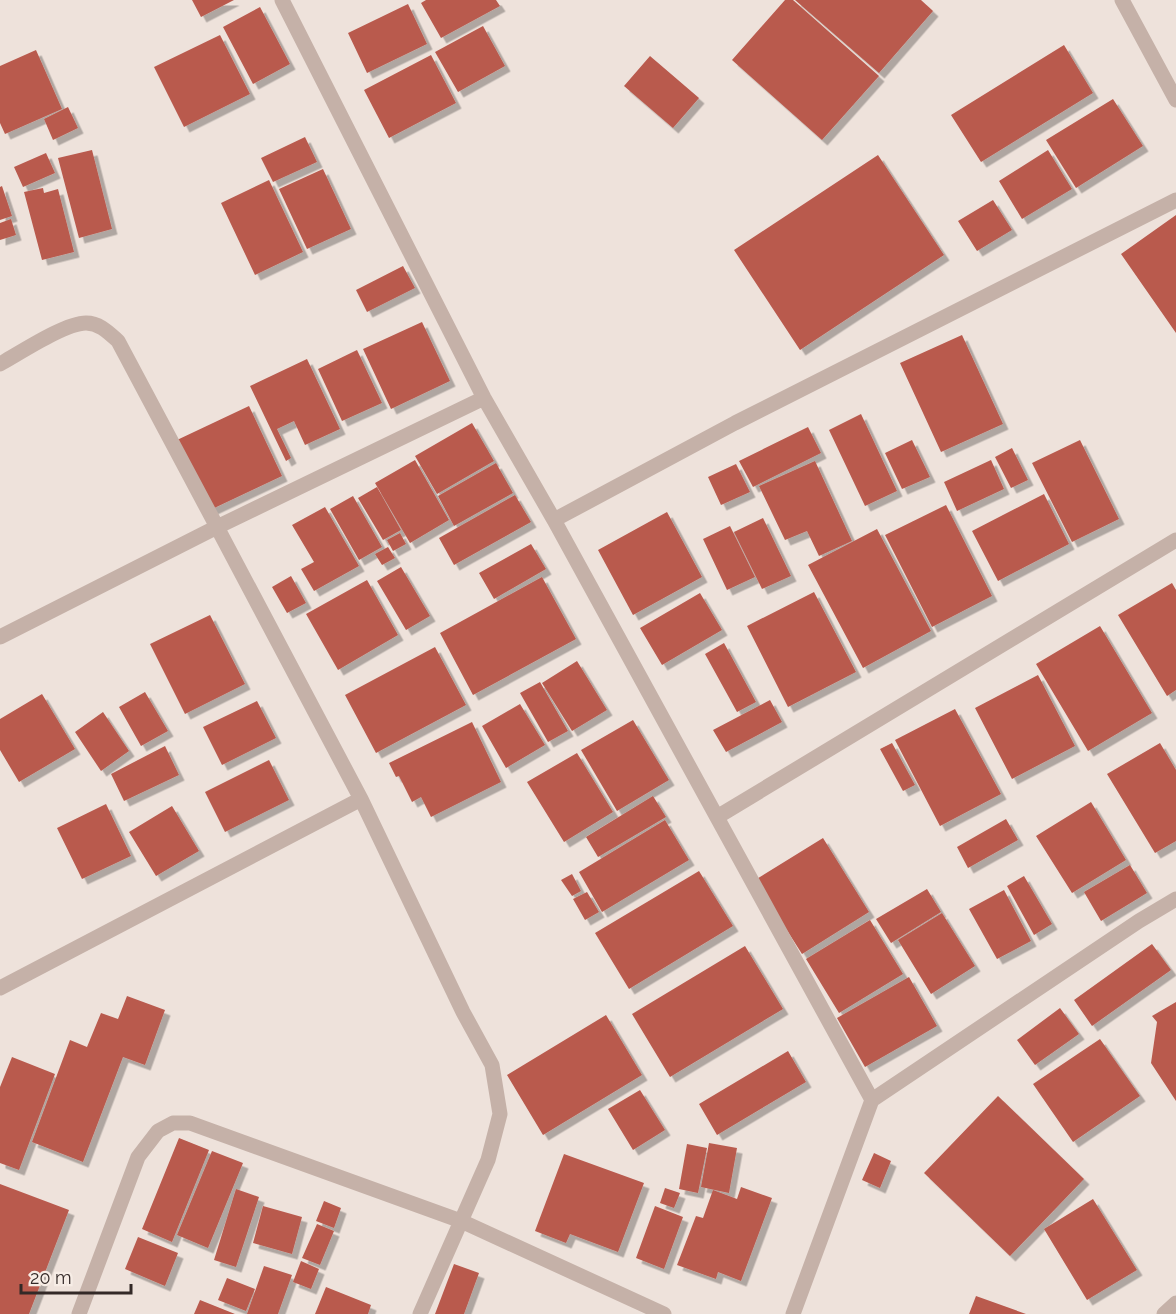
<svg xmlns="http://www.w3.org/2000/svg" width="1176" height="1314" font-family="Raleway,sans-serif">
<style>
.building{fill:#b95a4e;filter:url(#shadow)}
.lines{fill:none;stroke-linecap:round;stroke-linejoin:round}
.street{stroke:#c5b1a8;stroke-width:15}
</style>
<defs>
<filter id="shadow"><feDropShadow dx="5.5" dy="5.5" stdDeviation="0" flood-color="#0004"/></filter>
</defs>
<rect width="100%" height="100%" fill="#eee2db"/>
<path class="building" d="M192,0H234L201,17Z
M426,0H496L500,6L441,38L421,3Z
M785,0H793L879,76L822,140L732,60Z
M795,0H921L933,11L879,73Z
M408,4L427,44L367,73L348,33Z
M260,7L290,64L253,84L223,27Z
M483,26L505,66L458,92L435,52Z
M220,35L250,94L184,127L154,67Z
M1064,45L1093,93L981,162L951,115Z
M36,50L62,109L5,134L0,123V66Z
M431,55L456,103L389,138L364,90Z
M650,56L699,98L673,128L624,86Z
M1113,99L1143,146L1076,188L1046,140Z
M68,107L78,128L53,140L44,119Z
M305,137L317,162L273,182L261,158Z
M92,150L112,229L79,238L58,158Z
M1048,150L1072,189L1022,219L999,181Z
M46,153L55,173L23,187L14,167Z
M878,155L944,255L800,350L734,250Z
M323,169L351,229L307,249L279,189Z
M269,180L303,252L255,275L221,203Z
M2,186L12,216L0,220V187Z
M43,188L44,193L58,189L74,252L42,260L24,192Z
M993,200L1012,230L977,251L958,221Z
M1176,215V333L1121,254Z
M11,219L16,235L0,240V223Z
M403,266L415,288L367,312L356,290Z
M422,322L450,381L391,409L363,349Z
M962,335L1003,424L941,452L900,363Z
M357,350L382,403L342,421L318,369Z
M307,359L340,429L305,445L294,421L277,429L291,458L286,461L250,386Z
M249,406L282,476L210,510L177,440Z
M861,414L897,491L865,506L829,430Z
M472,423L494,461L437,494L415,456Z
M808,427L821,453L753,487L739,461Z
M912,440L930,477L902,489L885,453Z
M1080,440L1119,519L1072,542L1032,463Z
M1012,448L1028,480L1011,488L995,457Z
M415,460L449,520L410,543L375,483Z
M991,460L1004,489L957,511L944,482Z
M815,461L852,541L819,556L807,531L785,540L759,486Z
M496,463L513,493L454,526L438,496Z
M736,464L750,492L721,505L708,477Z
M377,487L401,530L383,540L358,498Z
M1044,494L1069,544L998,581L972,531Z
M515,495L531,522L454,565L439,538Z
M353,496L382,547L359,560L330,509Z
M946,505L992,596L932,627L885,535Z
M325,507L359,566L314,591L301,569L314,562L292,525Z
M667,512L702,577L633,615L598,550Z
M763,518L791,576L762,589L734,532Z
M730,526L755,577L727,590L703,539Z
M877,529L931,631L863,668L808,565Z
M400,533L406,544L393,551L387,540Z
M531,544L546,569L494,599L479,573Z
M388,547L395,558L382,565L375,554Z
M401,567L430,616L406,630L377,581Z
M291,576L306,603L287,613L272,587Z
M542,577L576,639L473,695L440,633Z
M367,580L398,635L338,670L306,614Z
M1172,583L1176,590V690L1167,696L1118,615Z
M814,592L856,672L788,707L747,626Z
M700,593L722,630L662,665L640,628Z
M210,615L245,684L185,714L150,644Z
M1100,626L1152,713L1088,751L1036,664Z
M724,643L756,702L737,712L705,654Z
M435,647L466,705L376,753L345,695Z
M577,661L607,710L572,731L542,683Z
M1038,675L1075,746L1012,779L975,708Z
M540,682L568,731L548,742L520,693Z
M145,692L168,731L141,746L119,707Z
M42,694L75,749L19,782L0,750V719Z
M770,700L782,722L726,752L713,730Z
M257,701L276,738L222,765L203,727Z
M520,704L545,745L506,768L482,726Z
M955,709L1001,794L940,826L895,740Z
M103,712L129,751L101,771L75,732Z
M633,720L669,780L617,811L581,750Z
M472,722L501,782L431,817L421,797L412,802L399,776L396,777L389,763Z
M892,743L915,785L903,791L880,749Z
M1160,743L1176,770V841L1155,853L1107,774Z
M165,746L179,775L124,801L111,774Z
M577,753L613,812L564,842L527,782Z
M269,760L289,800L225,832L205,792Z
M653,796L666,817L598,857L586,837Z
M1091,802L1126,860L1072,893L1036,836Z
M106,804L131,856L82,879L57,828Z
M172,806L199,851L156,876L129,832Z
M1006,819L1018,840L968,868L957,847Z
M665,820L689,860L602,912L579,872Z
M823,838L869,912L802,954L755,880Z
M1130,865L1147,893L1101,921L1084,892Z
M699,871L733,926L629,989L595,933Z
M572,874L581,891L572,896L561,880Z
M1024,876L1052,924L1034,935L1007,886Z
M927,889L941,912L891,943L876,919Z
M1004,890L1031,941L997,959L969,909Z
M587,892L599,912L585,920L573,899Z
M942,913L975,966L931,994L898,940Z
M870,920L903,974L839,1013L806,959Z
M1152,944L1171,970L1092,1026L1074,1000Z
M745,946L783,1009L670,1077L632,1014Z
M909,977L937,1026L865,1067L837,1018Z
M127,996L165,1010L145,1065L123,1057L83,1162L32,1142L70,1040L87,1047L101,1013L118,1019Z
M1176,1002V1101L1151,1063L1157,1022L1152,1016Z
M1060,1008L1079,1034L1035,1065L1017,1040Z
M606,1015L642,1075L543,1135L507,1075Z
M1100,1039L1140,1096L1073,1142L1033,1084Z
M788,1051L806,1082L717,1135L699,1104Z
M12,1057L55,1074L19,1170L0,1163V1087Z
M640,1090L665,1130L633,1150L608,1109Z
M998,1096L1084,1179L1010,1256L924,1173Z
M179,1138L209,1150L172,1242L142,1229Z
M709,1143L737,1148L729,1193L701,1187Z
M687,1144L707,1148L698,1193L679,1189Z
M212,1151L243,1163L208,1248L177,1235Z
M874,1153L891,1161L880,1188L862,1180Z
M564,1154L644,1183L618,1252L570,1234L566,1243L535,1231Z
M0,1184L69,1210L29,1314H0Z
M741,1187L772,1198L741,1281L718,1272L716,1279L677,1265L696,1216L703,1218L713,1190L737,1199Z
M665,1188L680,1193L674,1208L660,1203Z
M236,1189L259,1197L236,1267L214,1260Z
M1093,1199L1137,1270L1087,1300L1044,1229Z
M324,1201L341,1208L334,1228L316,1221Z
M263,1206L302,1217L292,1254L253,1243Z
M655,1206L683,1217L664,1269L636,1258Z
M317,1224L334,1231L320,1265L302,1258Z
M138,1237L178,1253L165,1286L125,1269Z
M301,1261L319,1269L311,1289L293,1282Z
M454,1264L479,1273L464,1314H435Z
M264,1266L292,1275L278,1314H247Z
M227,1278L255,1289L246,1311L218,1300Z
M326,1287L371,1305L368,1314H315Z
M976,1296L1026,1314H969Z
M200,1300L235,1314H194Z"/>
<g class="lines">
<path class="street" d="M282,0L484,398L554,520L735,423L1176,200
M1122,0L1176,100
M0,364C20,353 65,323 86,323C100,323 109,333 118,341L217,527L484,398
M554,520L872,1100
M0,637L217,527L361,799L463,1012L492,1065L500,1114L488,1160L420,1314
M717,817L1176,540
M0,988L361,799
M79,1314L138,1157L158,1131L173,1123H190L461,1221L664,1314
M793,1314L872,1100L1139,921L1176,899
M1164,1314L1176,1303"/>
</g>
<path d="M21 1284v9h110v-9" fill="none" stroke="#332927" stroke-width="3"/>
<text x="30" y="1284" font-size="18" fill="#332927" stroke="#f7ede6" stroke-width="4.5" paint-order="stroke">20 m</text>
</svg>
